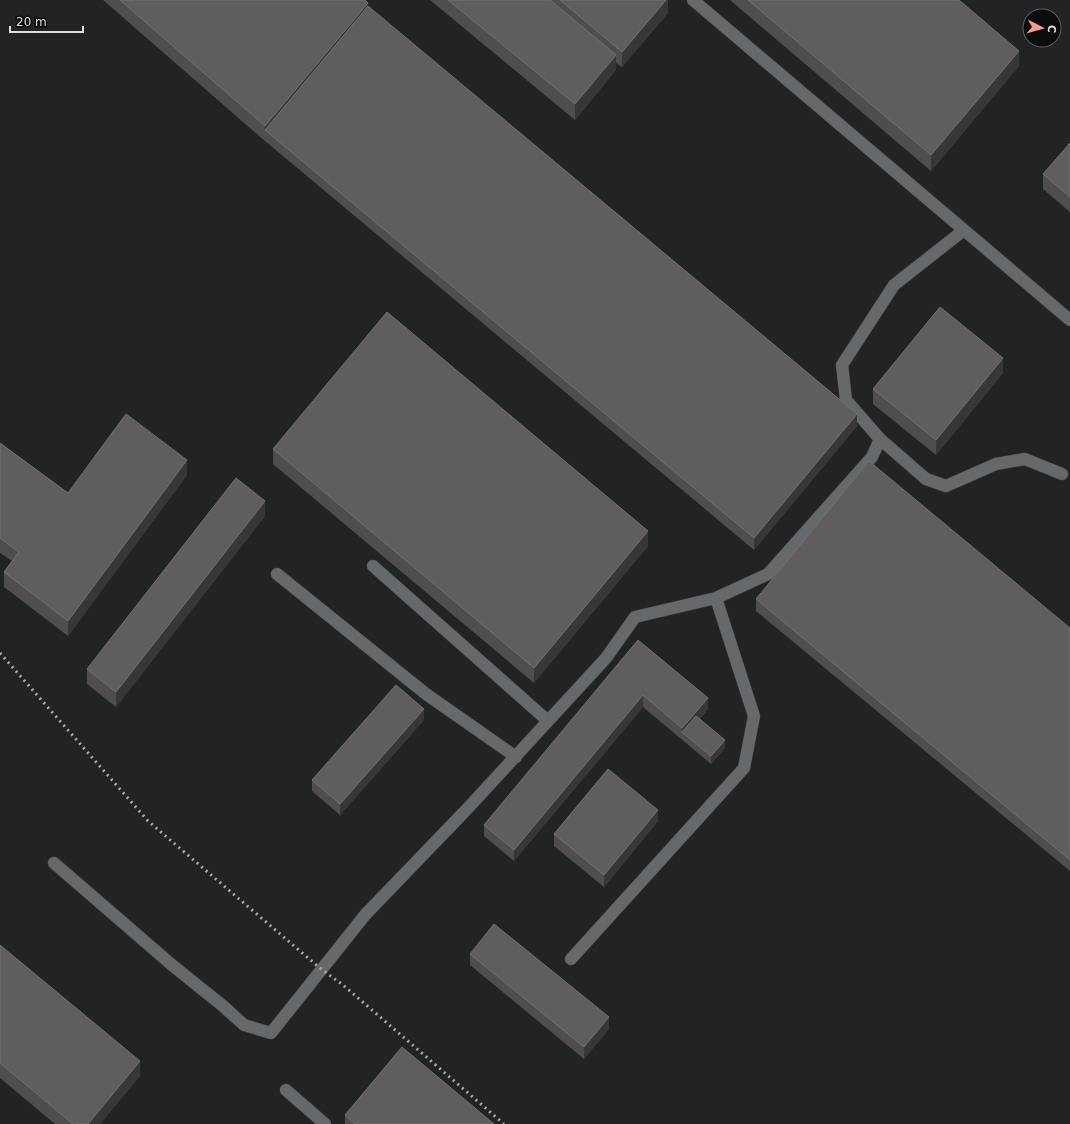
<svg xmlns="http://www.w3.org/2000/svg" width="1070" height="1124" font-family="'DejaVu Sans',sans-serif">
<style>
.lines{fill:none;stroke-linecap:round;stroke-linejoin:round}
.service-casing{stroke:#3d3e40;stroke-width:13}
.service{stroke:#66696b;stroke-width:12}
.rail{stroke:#a9aaab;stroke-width:3;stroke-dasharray:2 4;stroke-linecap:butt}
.wall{fill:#504d4f}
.shaded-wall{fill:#373638}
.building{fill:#5f5d5e;stroke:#737172}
</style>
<rect width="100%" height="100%" fill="#212325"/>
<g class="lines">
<defs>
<path id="service" d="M693,0L1070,320
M880,439L926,479L946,486L996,464L1025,459L1062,474
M373,566L548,721
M277,574L426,694L516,757
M54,863L172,965L223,1006L244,1025L271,1033L365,915L468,808L606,658L635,617L716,598L768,574L872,457L880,439L846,400L842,365L894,285L964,230
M571,959L744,768L754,716L716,598
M286,1090L325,1124"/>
</defs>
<use href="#service" class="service-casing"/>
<use href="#service" class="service"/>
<path class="rail" d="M0,653L148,821L321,969L343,985L504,1124"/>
</g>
<path class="wall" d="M103,0H365L368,6L857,426L754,550L265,141Z
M430,0H668V13L622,67L616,63V70L575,120Z
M730,0H959L1019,66L931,171Z
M1070,143V212L1043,189V174Z
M1003,373L936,455L873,404V389Z
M0,443L68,493L187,475L68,636L4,587V572L12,561L0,553Z
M273,449L648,546L534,683L273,464Z
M265,516L116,707L87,684V669Z
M756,599L1070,628V871L756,611Z
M638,640L708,709L700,719L725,748L711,764L643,707L514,861L484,836V825Z
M424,720L340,815L312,791V780Z
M658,821L604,887L554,846V834Z
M0,945L140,1076L100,1124H55L0,1078Z
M470,954L609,1029L584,1059L470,965Z
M345,1115L494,1124H345Z"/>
<path class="shaded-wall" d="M666,0H668V13L622,67V52Z
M368,3V18L265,130V126Z
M1019,51V66L931,171V155Z
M616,55V70L575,120V104Z
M1003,358V373L936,455V440Z
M857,414V426L754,550V538Z
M187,460V475L68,636V621Z
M265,501V516L116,707V692Z
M648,531V546L534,683V668Z
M643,695V707L514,861V850Z
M708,698V709L686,735L682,732V728Z
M424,709V720L340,815V804Z
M725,740V748L711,764V756Z
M658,810V821L604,887V875Z
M609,1017V1029L584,1059V1047Z
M140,1061V1076L100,1124H88Z"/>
<path class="building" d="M120,0H365L368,3L265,126Z
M448,0H550L616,55L575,104Z
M560,0H666L622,52Z
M748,0H959L1019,51L931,155Z
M368,6L857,414L754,538L265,130Z
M1070,143V197L1043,174Z
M940,307L1003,358L936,440L873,389Z
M387,312L648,531L534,668L273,449Z
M126,414L187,460L68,621L4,572L19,552L0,538V443L68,493Z
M869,461L1070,628V860L756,599Z
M236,478L265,501L116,692L87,669Z
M638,640L708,698L682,728L643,695L514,850L484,825Z
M396,685L424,709L340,804L312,780Z
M696,716L725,740L711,756L682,732Z
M608,769L658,810L604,875L554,834Z
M494,924L609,1017L584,1047L470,954Z
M0,945L140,1061L88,1124H73L0,1063Z
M402,1047L494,1124H355L345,1115Z"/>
<g transform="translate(1042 28) rotate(96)"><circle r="19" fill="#0b0c0d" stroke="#5f6061"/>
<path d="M0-3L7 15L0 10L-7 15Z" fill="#f59d8d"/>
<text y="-6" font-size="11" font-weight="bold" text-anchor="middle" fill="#dddedf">С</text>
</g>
<path d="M10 26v6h73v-6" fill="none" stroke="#dddedf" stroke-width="2"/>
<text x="16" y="26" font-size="12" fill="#dddedf" stroke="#0b0c0d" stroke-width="3" paint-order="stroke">20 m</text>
</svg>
